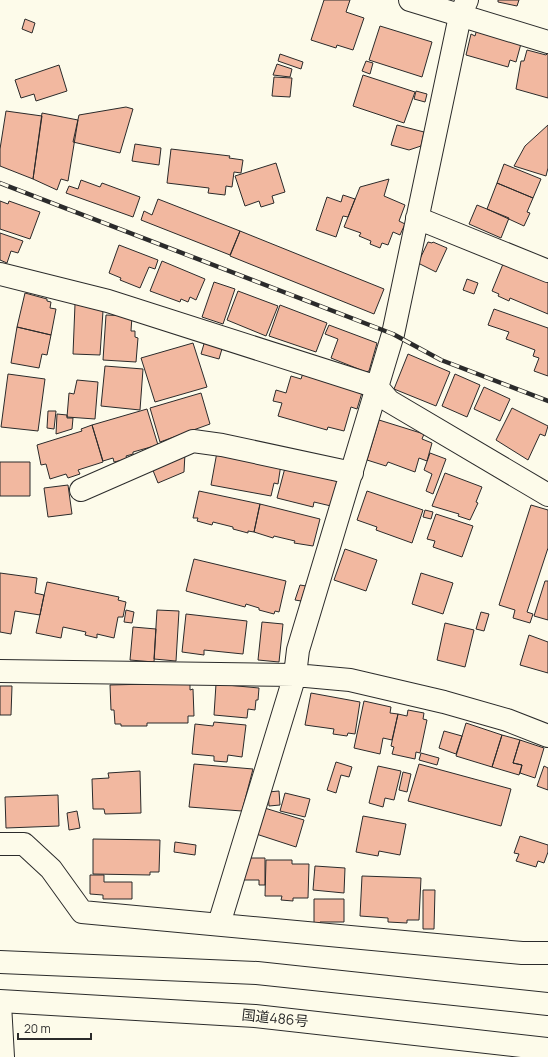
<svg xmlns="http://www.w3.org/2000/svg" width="548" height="1057" font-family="Manrope,'Noto Sans JP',sans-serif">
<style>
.building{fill:#f2b8a0;stroke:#2b2b2b}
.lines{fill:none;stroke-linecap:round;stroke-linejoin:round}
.street-casing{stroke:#2b2b2b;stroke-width:24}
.secondary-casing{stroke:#2b2b2b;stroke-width:24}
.highway-casing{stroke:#2b2b2b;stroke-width:24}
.street{stroke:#fdfbea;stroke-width:22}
.secondary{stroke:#fdfbea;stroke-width:22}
.highway{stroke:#fdfbea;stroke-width:22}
.rail-casing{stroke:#2b2b2b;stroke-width:4.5}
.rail{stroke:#fdfbea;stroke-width:3;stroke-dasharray:9;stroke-linecap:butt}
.labels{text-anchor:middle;stroke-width:3;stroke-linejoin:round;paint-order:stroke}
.street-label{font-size:14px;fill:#2b2b2b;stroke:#fdfbea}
</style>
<rect width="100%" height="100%" fill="#fdfbea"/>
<path class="building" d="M324,0H350L346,12L364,18L353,50L337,45L336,48L311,40Z
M498,0H519L517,6L498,2Z
M25,19L35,23L32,33L22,29Z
M380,26L432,42L422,77L369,60Z
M477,29L522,40L516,62L510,60L508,67L466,55L471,34L475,36Z
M527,50L546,55L548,53V98L516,89L521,61H524Z
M280,54L303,62L301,69L278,61Z
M366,61L373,63L370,74L362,71Z
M277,64L292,69L290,77L273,75Z
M59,65L67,91L36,101L34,94L21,98L15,80Z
M363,75L415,92L404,123L353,106Z
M274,77L292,78L290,97L272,96Z
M416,91L427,94L425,102L414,99Z
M126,107L133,109L120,153L73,142L79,115Z
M6,111L42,116L33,179L0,166V149Z
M42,113L78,120L68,181L61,179L57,190L33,179Z
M397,125L424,132L421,146L409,150L391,145Z
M548,125V168L546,176L514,166L525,146Z
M135,144L161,148L159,165L132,161Z
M171,149L230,156L229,158L243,160L241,173L234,172L232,187L226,186L225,195L208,193L209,188L167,183Z
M276,163L285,192L272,196L274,203L261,207L259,201L245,206L235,176Z
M504,164L541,179L533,198L497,183Z
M389,179L384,196L405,205L399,221L405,224L400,235L393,232L388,245L382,243L380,248L370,244L371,241L359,236L361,233L344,227L360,187Z
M81,180L100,187L102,183L140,197L133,217L66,193L69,186L78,189Z
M497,183L533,198L527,212L530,213L524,226L487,209Z
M343,195L355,199L348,217L343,216L336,237L316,230L327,197L341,202Z
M158,199L240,231L230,255L141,220L144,211L152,215Z
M0,201L8,204L9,201L40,212L30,239L0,229Z
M477,205L509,218L501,238L469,224Z
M240,231L384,289L374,314L230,256Z
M0,233L23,241L18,253L11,251L7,263L0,260Z
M428,242L432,243L433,242L447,248L436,272L418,263Z
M119,245L158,260L155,269L149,267L140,288L120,280L121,278L109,273Z
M162,261L205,279L196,300L190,297L188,302L181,299L180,302L150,291Z
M503,264L548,282V314L510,298L509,301L498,296L499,294L492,291Z
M467,279L478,283L474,294L463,290Z
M214,282L235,289L223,324L202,317Z
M238,291L278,306L266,336L227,320Z
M25,293L47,299V301L51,302L50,308L56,309L51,335L17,327Z
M75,304L103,311L100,355L73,354Z
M280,305L327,323L316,352L269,336Z
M494,309L548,328V376L534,371L539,358L533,356L535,350L506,339L509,332L488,325Z
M106,315L132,316L131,331H135V337L138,338L136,362L103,360Z
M329,325L377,343L369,371L366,372L331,358L338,339L325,334Z
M17,327L51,335L47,355L42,354L39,368L11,363Z
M206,337L224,342L219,359L201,354Z
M193,343L207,387L155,402L141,358Z
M408,354L450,372L436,406L394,389Z
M105,366L143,369L140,410L101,406Z
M305,367L364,386L357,409L351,407L344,431L328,427L327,430L278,416L282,403L273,401L276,390L286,393L291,376L301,379Z
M8,374L45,379L38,431L1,427Z
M455,374L480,385L467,417L442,406Z
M77,380L98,382L95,419L67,417L69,393L74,394Z
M484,387L510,399L500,421L474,409Z
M201,393L210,424L160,442L150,408Z
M512,408L548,426L545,436L540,434L528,460L496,440Z
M147,409L158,445L133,452V454L126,456L127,459L114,462L113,458L103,461L92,425Z
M48,411H56L54,429L47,428Z
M57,414L67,415V418H73L72,429L56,434Z
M379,420L424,434L422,439L432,443L427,461L419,458L415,472L388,462L386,466L367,460Z
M92,425L103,462L78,470L80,474L68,478L66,474L50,479L46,464L41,465L37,445L82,431L81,429Z
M217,452L281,464L278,484L274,483L271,496L211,485Z
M185,453L184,472L158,483L152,468Z
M430,453L446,459L433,494L426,491L432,474L424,470Z
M0,462H30V496H0Z
M286,464L332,476L331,480L337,481L331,506L314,502L313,507L277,498Z
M445,473L482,487L476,502L478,503L470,520L458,516L459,514L432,506Z
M68,485L72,514L48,517L44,488Z
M199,491L260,504L254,532L248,531V533L233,529V527L213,522L212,525L197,521L198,518H193Z
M367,491L423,510L412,543L376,530L377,527L357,520Z
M260,504L320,519L313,546L294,543L295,541L274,536L273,538L254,532Z
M531,505L548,510V548L527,612L533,614L530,623L513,618L515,610L499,605Z
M425,510L433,512L431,519L423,517Z
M436,514L473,526L462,557L433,547L435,541L427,539Z
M345,549L377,560L366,591L334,580Z
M194,559L286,581L279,612L275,611L274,614L259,610V608L246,604L245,607L186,591Z
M0,573L37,578L35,593L44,595L40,615L15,611L11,634L0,632Z
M421,573L453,583L443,614L412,604Z
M545,581H548V620L534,616Z
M47,582L119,597L118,600L126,602L123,617H118L114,638L97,634V638L85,635L86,632L63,627L61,638L36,633Z
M300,585L306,586L301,601L295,600Z
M126,610L134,612L132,623L124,622Z
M157,610L179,611L176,661L154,659Z
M481,612L489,614L484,631L476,629Z
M186,614L247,621L243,654L204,650V655L182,652Z
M262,622L283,624L279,662L258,660Z
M445,623L474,630L465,667L437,660Z
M133,627L156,629L154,662L130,660Z
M529,635L548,642V673L520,665Z
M190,683V690L193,689L194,716H188V723H147V726H121V724H115L114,710H111L110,685Z
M216,684L259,688L258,700H256L255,710L248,709L247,718L214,715Z
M0,686H12L11,715H0Z
M311,693L360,702L355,734L348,733L347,736L333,734L334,729L305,725Z
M364,701L391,707L390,713L398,714L392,740L383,738L380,754L354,748Z
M408,710L424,713L423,719L427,720L420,753L416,752L415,759L392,754L394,747L391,746L398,714L407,716Z
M214,722L246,725L242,757L228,755L227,762L214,761V756L192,754L195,724L213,726Z
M466,723L502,735L492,767L456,756Z
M444,731L462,736L456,754L439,748Z
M502,735L520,740L513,763L522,765L519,775L492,767Z
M520,740L544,748L535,778L520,773L522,765L513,763Z
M421,753L439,758L437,765L419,760Z
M336,762L352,767L349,777L341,775L336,793L327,790Z
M194,764L253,769L242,811L189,807Z
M419,764L511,789L501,826L408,801Z
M378,766L401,771L394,800L385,798L383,807L369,803Z
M544,766L548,768V790L537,786Z
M140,771L141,813L105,814L104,809H93L92,779L109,778L108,773Z
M403,772L411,774L407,792L399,790Z
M279,791L280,805L269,806L268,792Z
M285,793L310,799L305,817L280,811Z
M58,795L59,826L6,828L5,797Z
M258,806L304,820L296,847L250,832Z
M77,811L80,828L69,830L67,813Z
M363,816L406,824L400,855L379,851L378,856L356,852Z
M520,836L548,845V852L544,863L538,861L536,867L516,861L519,854L514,853Z
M93,839L160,840L159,872H150V875L93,874Z
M175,842L196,845L195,855L174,852Z
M243,858H265V885H259V880H242Z
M266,860H292V864H309L308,898H293V901L281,900L282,896H265Z
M315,866L345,868L344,893L313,890Z
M90,875H104V882H132V899H103V895L90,894Z
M362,876L421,878L419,920H407V923L388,922V918L360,916Z
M423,890H435L434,929H423Z
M314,899H344V922H320V924H314Z"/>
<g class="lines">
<defs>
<path id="street" d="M417,218L548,271
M0,274L108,301L377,387L389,401L548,495
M81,490L193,441L222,445L352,473
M0,671L295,675L350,680L444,702L507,720L548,736
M0,844H24L51,869L82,912L522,953H548
M219,924L295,675L298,650L393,334L460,16L467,0"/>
<path id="secondary" d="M410,0L548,42
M0,1004L3,1057"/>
<path id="highway" d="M0,962L257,973L548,1004
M0,1001L255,1016L548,1049"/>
</defs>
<use href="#street" class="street-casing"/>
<use href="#secondary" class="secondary-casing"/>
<use href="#highway" class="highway-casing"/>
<use href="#street" class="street"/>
<use href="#secondary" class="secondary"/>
<use href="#highway" class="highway"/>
<defs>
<path id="rail" d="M0,183L393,334L441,360L548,401"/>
</defs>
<use href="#rail" class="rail-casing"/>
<use href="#rail" class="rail"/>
</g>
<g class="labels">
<g class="street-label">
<text transform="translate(275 1018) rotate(6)" y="5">国道486号</text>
</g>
</g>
<path d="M18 1033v6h73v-6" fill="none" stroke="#2b2b2b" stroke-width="2"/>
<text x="24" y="1033" font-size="12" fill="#2b2b2b" stroke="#fdfbea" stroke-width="3" paint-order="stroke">20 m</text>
</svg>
